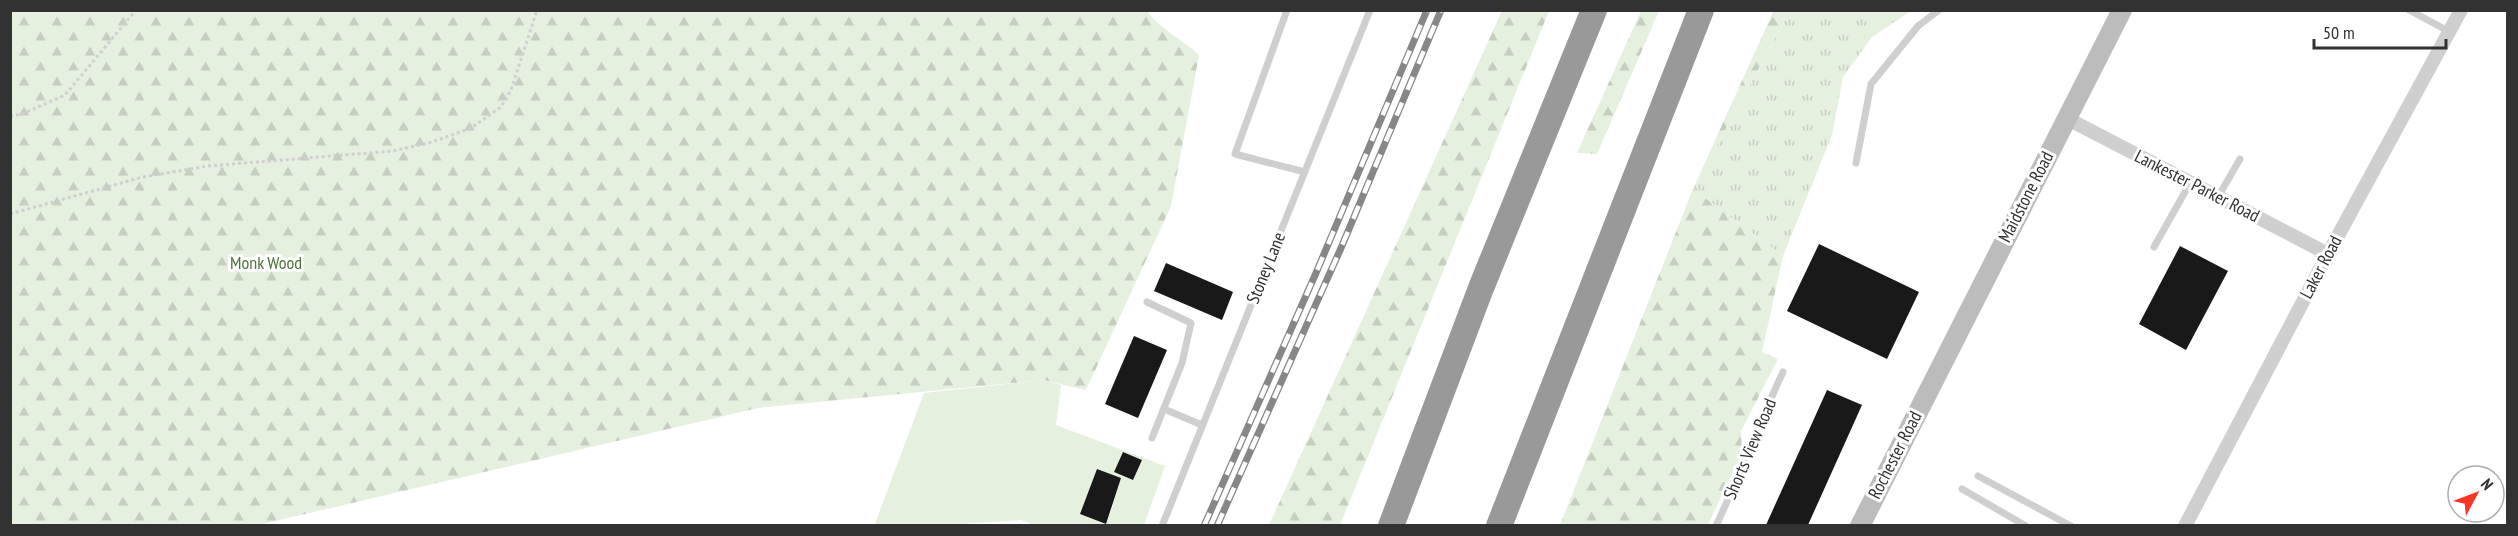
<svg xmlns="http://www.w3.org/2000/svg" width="2518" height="536" font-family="'PT Sans Narrow',sans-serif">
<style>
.grass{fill:url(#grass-tufts)}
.forest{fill:url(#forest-firs)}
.green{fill:#e6f0df;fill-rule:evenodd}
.building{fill:#191919}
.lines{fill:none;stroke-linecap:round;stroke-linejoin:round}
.path{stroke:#cfcfcf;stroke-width:3;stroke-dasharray:3 3;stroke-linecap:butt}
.service{stroke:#cfcfcf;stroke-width:7}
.minor{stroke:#cfcfcf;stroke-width:14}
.secondary{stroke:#bcbcbc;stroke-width:20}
.motorway{stroke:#999;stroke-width:26}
.rail-casing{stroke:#878787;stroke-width:7}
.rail{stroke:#fff;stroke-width:4.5;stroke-dasharray:14;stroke-linecap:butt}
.labels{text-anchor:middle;stroke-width:6;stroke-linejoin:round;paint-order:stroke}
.street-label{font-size:18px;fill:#323232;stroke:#fff}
.park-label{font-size:18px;fill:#4c743a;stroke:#fff}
</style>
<defs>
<pattern id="grass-tufts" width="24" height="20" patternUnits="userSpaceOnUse" patternTransform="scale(1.5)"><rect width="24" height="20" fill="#e6f0df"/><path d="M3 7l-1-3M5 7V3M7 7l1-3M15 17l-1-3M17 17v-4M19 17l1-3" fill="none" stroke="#c6cec0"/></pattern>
<pattern id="forest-firs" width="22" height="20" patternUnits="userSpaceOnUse" patternTransform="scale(1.5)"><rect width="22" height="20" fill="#e6f0df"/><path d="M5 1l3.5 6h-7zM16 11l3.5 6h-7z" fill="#c6cec0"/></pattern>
</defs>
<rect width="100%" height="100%" fill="#fff"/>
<path class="grass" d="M1790,11H1911L1872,37L1843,77L1832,135L1783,256L1693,189Z"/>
<path class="forest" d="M1146,10C1160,29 1182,39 1199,55L1171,206L1086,390L1043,380L758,408L258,525L11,526L10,11Z
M1774,10L1790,11L1693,189L1783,256L1762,352L1778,359L1741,431L1742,452L1708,525H1560L1693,189Z
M1502,11H1549L1340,525H1269Z
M1641,11H1659L1597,154L1577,153Z"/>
<path class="green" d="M1043,380L1061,385L1056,425L1165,466L1144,525L1037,526L1021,520L947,525L874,526L924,393ZM1123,452L1142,460L1133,480L1114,472ZM1111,503L1113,506L1106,524L1080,514Z"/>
<path class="building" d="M1819,244L1919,292L1887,359L1787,311Z
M2180,246L2228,271L2186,350L2139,324Z
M1166,263L1233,292L1222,320L1154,291Z
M1134,336L1167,350L1138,418L1105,404Z
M1827,390L1862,405L1808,525H1766Z
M1123,452L1142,460L1133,480L1114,472Z
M1097,469L1121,478L1106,524L1080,514Z"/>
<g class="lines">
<path class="path" d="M10,116L22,114L65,95L136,10
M10,214L143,177L208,166L393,151L432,142L471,128L501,107L511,90L537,10"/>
<path class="service" d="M1287,10L1235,154L1305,172
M2409,10L2450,32
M1856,163L1871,84L1918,26L1939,10
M2218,197L2240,159
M2154,247L2190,183
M1147,302L1191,323L1182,363L1152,438
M1164,409L1202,425
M1978,476L2071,526
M1962,489L2026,526
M1162,526L1370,10
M1716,526C1740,474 1759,423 1783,372"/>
<path class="minor" d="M2066,118L2328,254
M2185,526L2328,254L2461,10"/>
<path class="secondary" d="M1860,526L2122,10"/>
<path class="motorway" d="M1391,526L1481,288L1594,10
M1499,526L1701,10"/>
<defs>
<path id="rail" d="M1204,526L1316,273L1427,10
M1217,526L1341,248L1441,10"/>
</defs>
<use href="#rail" class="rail-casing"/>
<use href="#rail" class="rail"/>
</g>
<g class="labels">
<g class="street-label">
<text transform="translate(2197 186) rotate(27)" y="6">Lankester Parker Road</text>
<text transform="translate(2026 197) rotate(-63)" y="6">Maidstone Road</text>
<text transform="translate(2321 267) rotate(-62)" y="6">Laker Road</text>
<text transform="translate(1266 268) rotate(-68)" y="6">Stoney Lane</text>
<text transform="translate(1750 449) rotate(-67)" y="6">Shorts View Road</text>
<text transform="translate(1895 455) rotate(-63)" y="6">Rochester Road</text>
</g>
<g class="park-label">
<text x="266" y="269">Monk Wood</text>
</g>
</g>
<rect width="2518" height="536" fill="none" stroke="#323232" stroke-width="24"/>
<g transform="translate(2476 494) rotate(49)"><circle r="28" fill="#ffffff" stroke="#adadad" stroke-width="1.5"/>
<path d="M0-4.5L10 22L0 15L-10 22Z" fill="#f73626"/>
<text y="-9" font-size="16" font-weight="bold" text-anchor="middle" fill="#323232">N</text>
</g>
<path d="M2314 39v9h132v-9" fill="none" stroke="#323232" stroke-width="3"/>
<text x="2323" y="39" font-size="18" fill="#323232" stroke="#ffffff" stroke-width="4.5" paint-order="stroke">50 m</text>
</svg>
